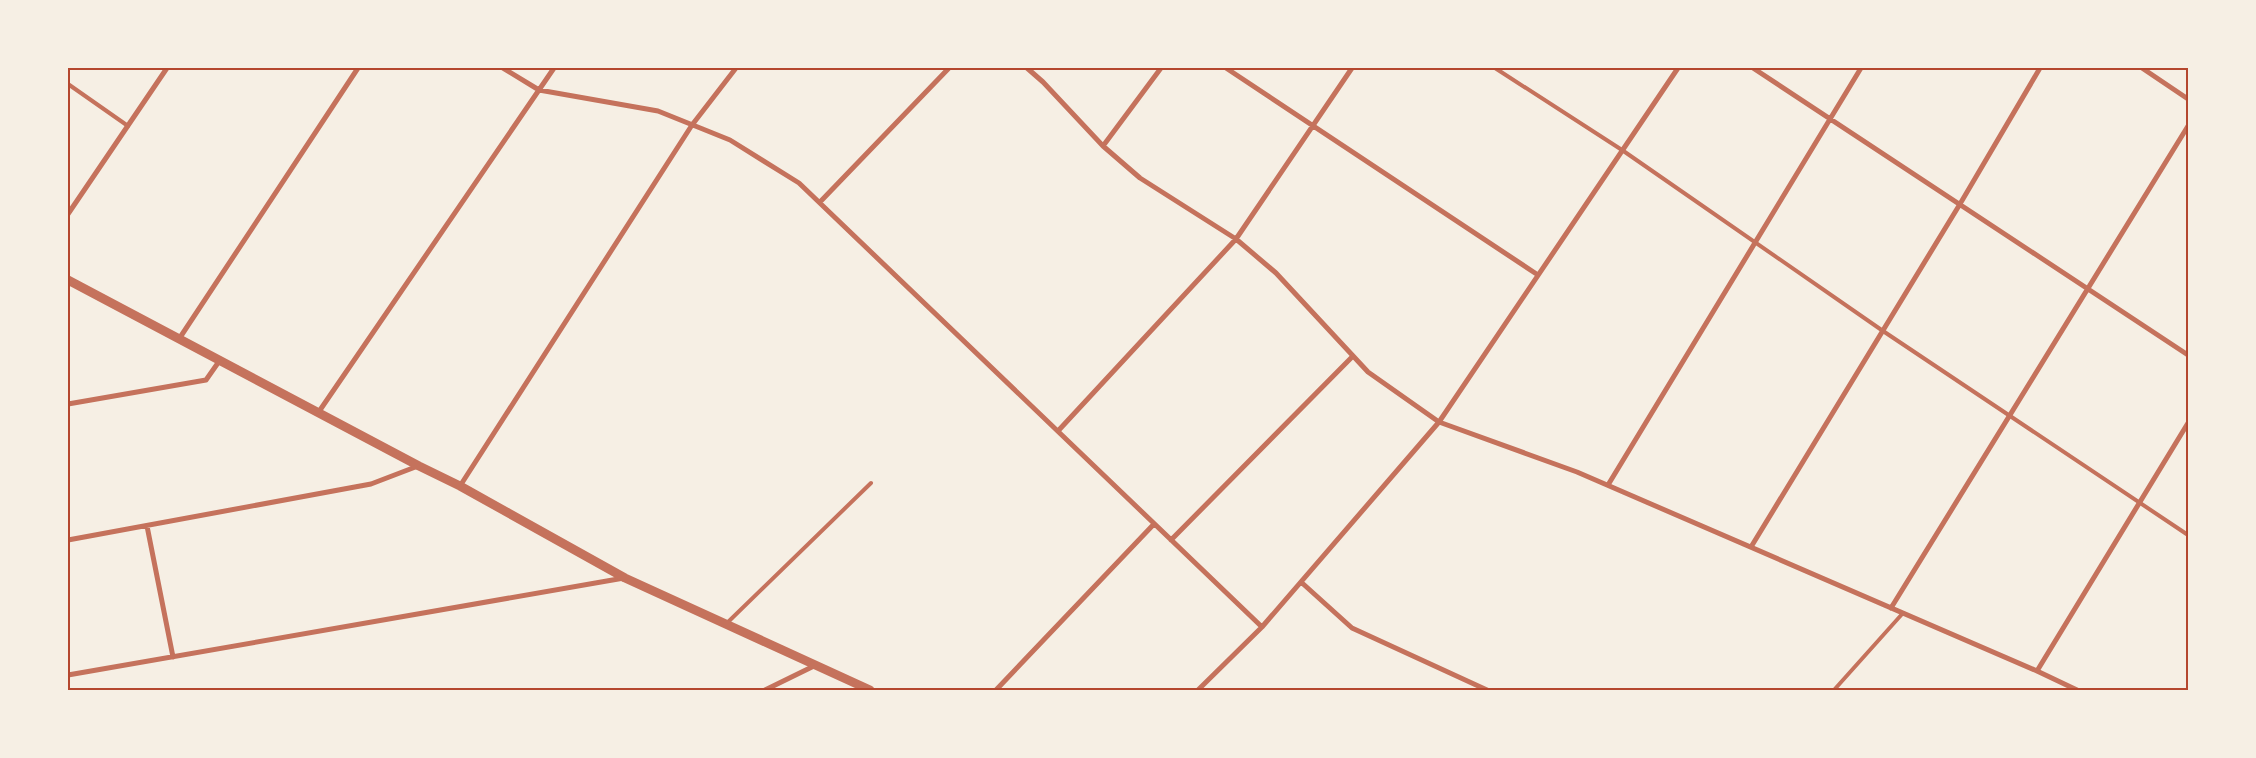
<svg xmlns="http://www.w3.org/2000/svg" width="2256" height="758" font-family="Barlow,sans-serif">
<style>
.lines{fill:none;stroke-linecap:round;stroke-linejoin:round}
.service{stroke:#c5725c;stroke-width:4}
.minor{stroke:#c5725c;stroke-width:5}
.tertiary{stroke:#c5725c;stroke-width:9}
.neatline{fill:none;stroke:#b5482f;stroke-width:2}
</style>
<rect width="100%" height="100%" fill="#f6efe4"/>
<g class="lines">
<path class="service" d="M1495,68L1622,150L1883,331L2188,535
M68,84L128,126
M727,623L871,483
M1834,690L1903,613"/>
<path class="minor" d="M503,68L539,90L658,111L730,140L799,183L1262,627
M1027,68L1043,82L1103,146L1140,178L1236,239L1276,273L1368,372L1439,422L1577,472L2037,671L2077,690
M1226,68L1538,275
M1753,68L2188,355
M2142,68L2188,99
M1103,146L1161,68
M820,202L949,68
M68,214L167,68
M179,339L358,68
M68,404L206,380L220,360
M318,413L554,68
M1058,431L1236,239L1352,68
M1608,485L1861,68
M460,486L692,125L736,68
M147,526L173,657
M68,540L371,484L418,466
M1171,540L1353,356
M1751,547L1960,204L2040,68
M1301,582L1352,628L1487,690
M1891,608L2188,126
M2037,671L2188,423
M68,675L624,578
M765,690L816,665
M996,690L1154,524
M1198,690L1262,627L1439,422L1678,68"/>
<path class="tertiary" d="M68,280L419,466L460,486L625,578L870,690"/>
</g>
<rect width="2256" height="758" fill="none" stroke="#f6efe4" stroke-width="138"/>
<rect x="69" y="69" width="2118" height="620" class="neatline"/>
</svg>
